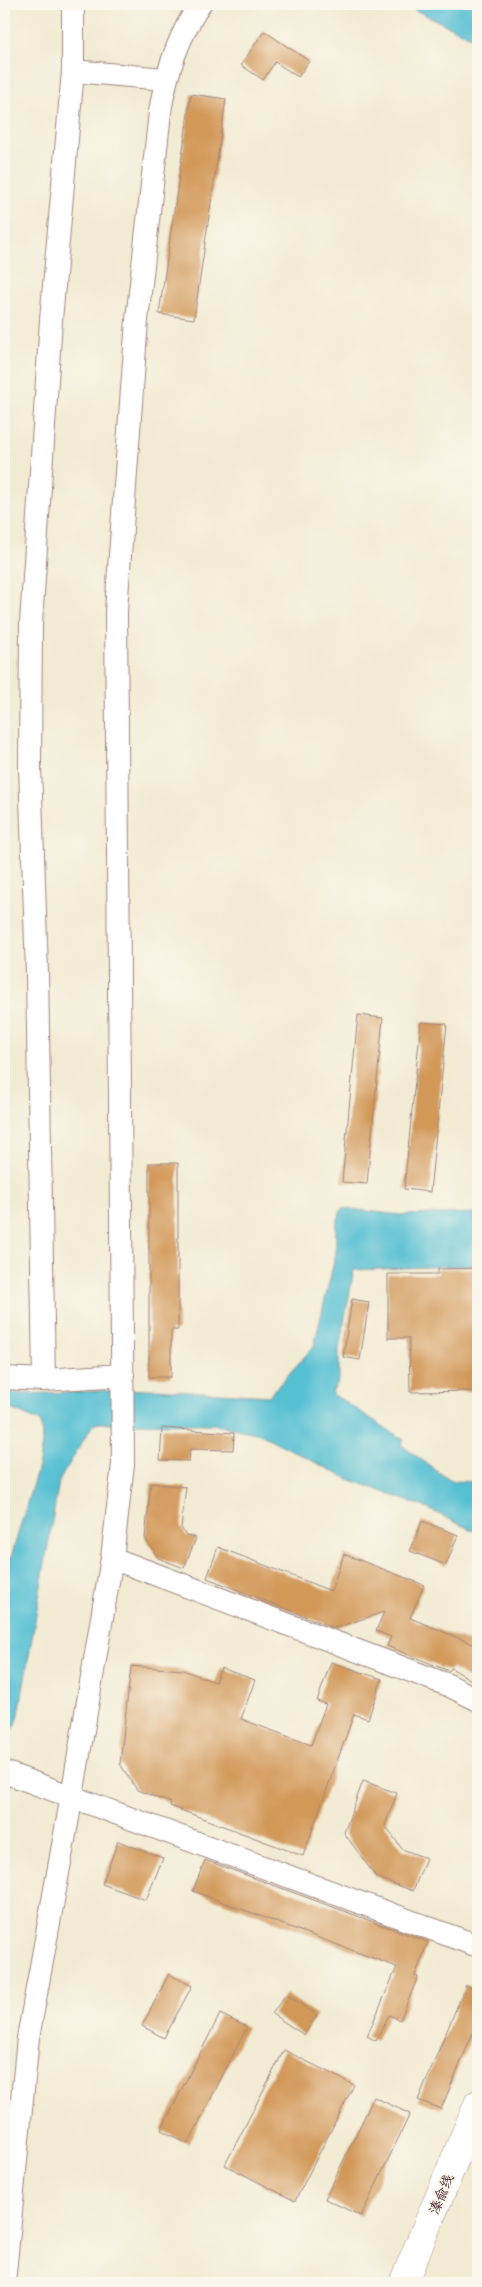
<svg xmlns="http://www.w3.org/2000/svg" width="482" height="2287" font-family="'Shantell Sans','LXGW WenKai TC',sans-serif">
<style>
.water{fill:#57c0d3;stroke:#50707f}
.building{fill:#d29858}
.lines{fill:none;stroke-linecap:round;stroke-linejoin:round}
.minor-casing{stroke:#9e857f;stroke-width:24}
.major-casing{stroke:#9e857f;stroke-width:29}
.minor{stroke:#fff;stroke-width:22}
.major{stroke:#fff;stroke-width:28}
.labels{text-anchor:middle;stroke-width:4;stroke-linejoin:round;paint-order:stroke}
.street-label{font-size:14px;fill:#4a1f2b;stroke:#fbf7ec}
</style>
<rect width="100%" height="100%" fill="#fbf7ec"/>
<filter id="ink" filterUnits="userSpaceOnUse"><feTurbulence type="fractalNoise" baseFrequency=".02" numOctaves="2"/><feDisplacementMap in="SourceGraphic" scale="10" xChannelSelector="R" yChannelSelector="G"/><feConvolveMatrix kernelMatrix="1 2 1 2 8 2 1 2 1" color-interpolation-filters="sRGB"/></filter>
<filter id="wash" filterUnits="userSpaceOnUse"><feTurbulence type="fractalNoise" baseFrequency=".0096" numOctaves="4" result="noise"/><feDisplacementMap in="SourceGraphic" scale="20" xChannelSelector="R" yChannelSelector="G"/><feGaussianBlur stdDeviation="1.12" result="paint"/><feColorMatrix in="noise" values="0 0 0 0 0 0 0 0 0 0 0 0 0 0 0 0 0 1.4 0 .05"/><feComposite in="paint" operator="in"/></filter>
<g filter="url(#wash)">
<rect width="100%" height="100%" fill="#f2ebd3"/>
<path class="water" d="M403,4H478V40H477Z
M342,1208L400,1215L478,1213V1265L354,1270L339,1349V1380L331,1393L404,1440L401,1445L451,1481L478,1482V1533L422,1506L348,1479L260,1434L214,1424L98,1423L93,1425L81,1444L59,1481L18,1719L4,1748V1581L39,1463L42,1443L41,1422L4,1406V1392L21,1394L153,1389L269,1396L314,1346L336,1253V1225Z"/>
<g id="blocks">
<path class="building" d="M264,31L309,61L298,77L275,62L263,80L241,65Z
M191,94L226,99L194,319L159,314Z
M358,1015L383,1018L367,1184L342,1182Z
M421,1022L447,1024L430,1192L404,1189Z
M149,1163H178V1330H171V1377H149Z
M478,1268V1391L410,1392L409,1338H388V1274H438V1269Z
M352,1299L369,1302L360,1360L343,1357Z
M162,1428L234,1433L233,1450L190,1449L189,1461L160,1460Z
M151,1483L186,1487L181,1528L186,1535L196,1538L184,1568L158,1558L145,1538Z
M422,1521L458,1535L446,1565L410,1551Z
M218,1547L331,1591L344,1554L424,1585L410,1618L478,1646V1684L451,1668L449,1671L387,1646L391,1637L376,1631L384,1612L335,1628L207,1578Z
M331,1662L382,1679L368,1719L354,1714L303,1856L170,1806L171,1803L137,1790L120,1764L131,1666L183,1670L215,1682L221,1668L255,1680L241,1719L311,1745L326,1704L317,1701Z
M363,1781L397,1793L385,1825L402,1849L426,1858L413,1891L376,1877L344,1833Z
M118,1841L163,1858L146,1900L102,1884Z
M205,1860L428,1942L415,1976L418,1977L400,2020L389,2015L376,2041L367,2036L397,1967L193,1891Z
M169,1974L192,1986L164,2038L142,2026Z
M466,1985L478,1990V2021L441,2109L418,2100Z
M286,1994L317,2015L304,2035L272,2014Z
M220,2014L247,2027L188,2144L161,2130Z
M284,2050L354,2085L295,2201L225,2165Z
M374,2097L410,2114L361,2216L325,2199Z"/>
</g>
</g>
<g filter="url(#ink)">
<use href="#blocks" fill-opacity="0" stroke="#9e857f" stroke-width="1"/>
<g class="lines">
<defs>
<path id="minor" d="M73,71L165,79
M4,1378L44,1380L123,1375
M44,1380L37,972L30,767L31,623L51,320L73,71V4
M112,1558L448,1685L478,1700
M4,1772L478,1946
M4,2283L28,2038L72,1796L112,1558L123,1464L116,611L137,320L160,112C166,73 178,37 200,4"/>
<path id="major" d="M403,2283L478,2104"/>
</defs>
<use href="#minor" class="minor-casing"/>
<use href="#major" class="major-casing"/>
<use href="#minor" class="minor"/>
<use href="#major" class="major"/>
</g>
</g>
<g class="labels">
<g class="street-label">
<text transform="translate(441 2194) rotate(-67)" y="5">溱俞线</text>
</g>
</g>
<rect width="482" height="2287" fill="none" stroke="#fbf7ec" stroke-width="20"/>
</svg>
